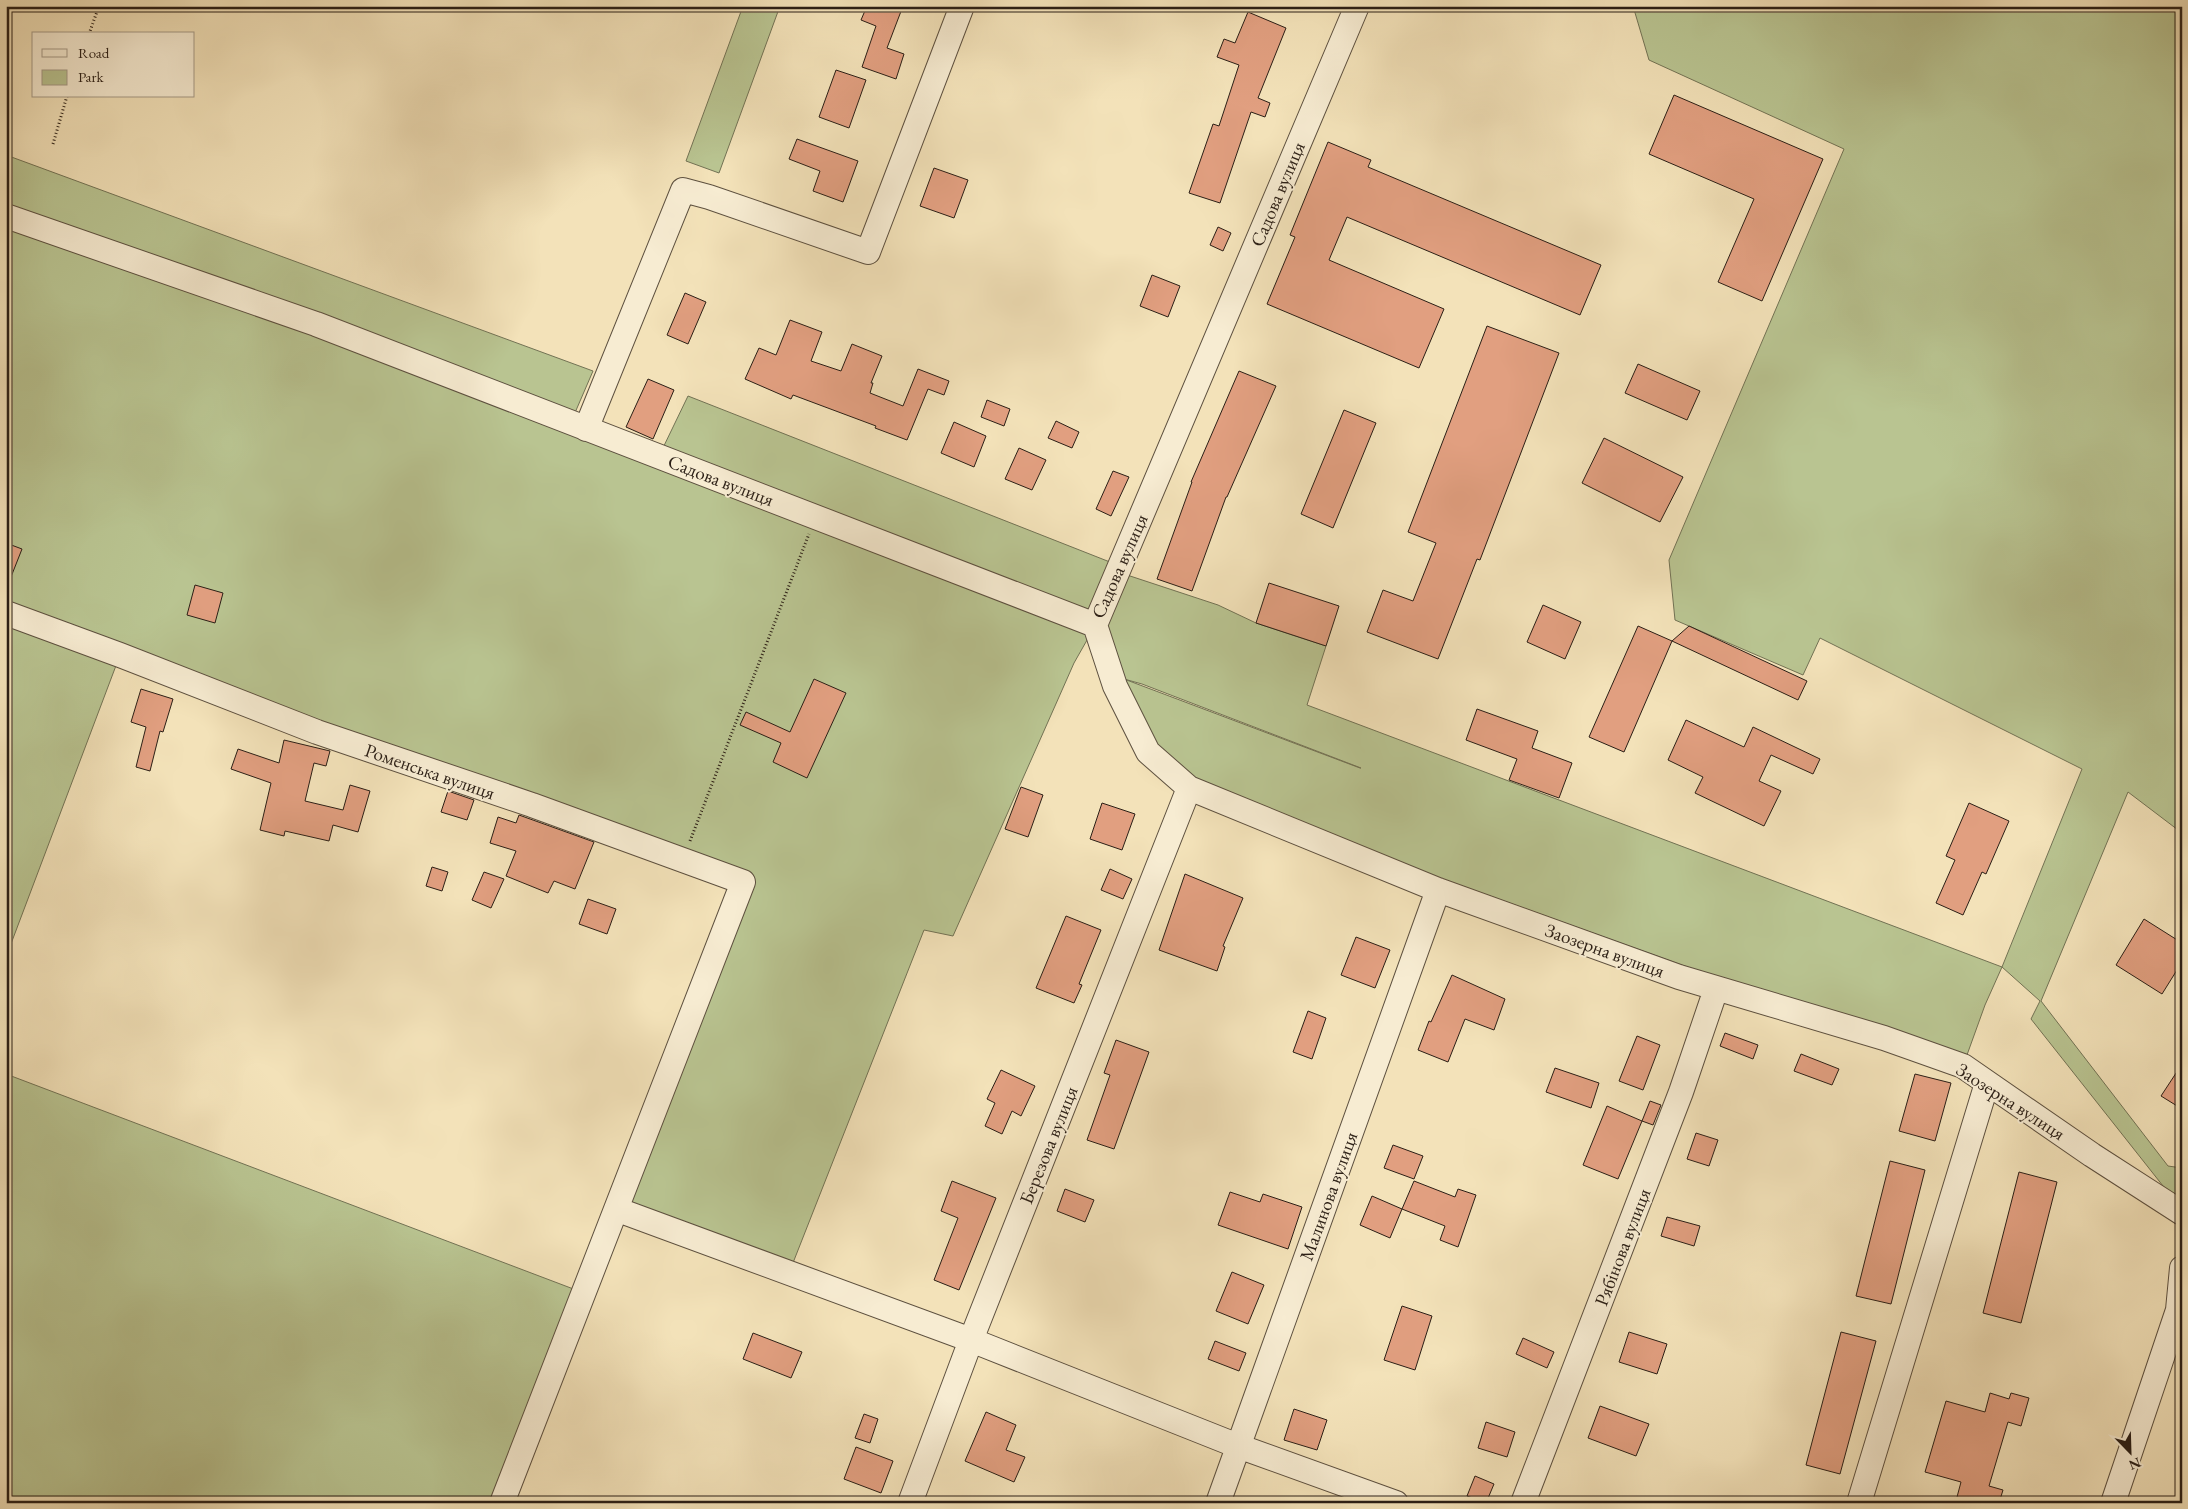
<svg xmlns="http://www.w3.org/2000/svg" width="2188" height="1509" font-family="'EB Garamond',serif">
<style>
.green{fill:#b9c491;stroke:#727254;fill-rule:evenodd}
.building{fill:#e19f80;stroke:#2b1f16}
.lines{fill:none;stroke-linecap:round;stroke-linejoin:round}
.minor-casing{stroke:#5d503f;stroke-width:26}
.path{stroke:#2b1f16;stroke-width:3;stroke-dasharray:1 2.5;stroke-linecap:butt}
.minor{stroke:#f7ecd2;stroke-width:24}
.labels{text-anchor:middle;stroke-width:4;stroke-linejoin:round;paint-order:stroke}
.street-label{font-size:19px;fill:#2b1f16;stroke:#f7ecd2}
</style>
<rect width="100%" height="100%" fill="#f3e2b9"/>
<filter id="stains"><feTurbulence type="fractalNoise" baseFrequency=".004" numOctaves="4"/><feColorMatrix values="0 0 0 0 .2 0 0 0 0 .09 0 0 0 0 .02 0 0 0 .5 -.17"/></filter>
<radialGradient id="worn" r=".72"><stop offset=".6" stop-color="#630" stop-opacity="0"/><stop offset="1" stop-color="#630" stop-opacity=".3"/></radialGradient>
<path class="green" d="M743,6H780L719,173L686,161Z
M1633,6H2182V833L2128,792L2041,1001L2168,1166L2182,1168V1210L2031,1019L2040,1001L2002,967L1985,1005L1963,1066L1189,788L1148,752L1095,626L1074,663L1055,706L953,936L924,930L789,1273L621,1211L743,882L120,655L6,957V155L593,371L571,422L660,454L688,396L1115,564L1118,572L1218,605L1256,623L1326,646L1307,705L2002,967L2082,769L1820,638L1803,675L1675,620L1669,560L1844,149L1649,60ZM1124,679L1142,684L1361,768H1360Z
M6,1074L584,1293L500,1503H6Z"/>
<path class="building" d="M867,6H903L887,48L904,54L896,79L862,67L876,26L861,20Z
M1248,12L1286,28L1258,98L1270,103L1265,117L1251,112L1220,203L1189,193L1213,124L1219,126L1239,65L1217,57L1224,39L1235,43Z
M836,70L866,80L849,128L819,117Z
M1674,95L1823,159L1762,301L1718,282L1754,199L1649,154Z
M797,139L858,161L843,202L813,191L820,171L789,159Z
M1328,142L1371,160L1368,167L1601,265L1580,315L1347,217L1329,260L1444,309L1419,368L1267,304L1295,237L1290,235Z
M934,168L968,180L954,218L920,206Z
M1218,227L1231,233L1223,251L1210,245Z
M1152,275L1180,286L1168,317L1140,306Z
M685,293L706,302L688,344L667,335Z
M790,320L822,332L811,361L841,371L852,344L882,356L871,383H873L870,393L903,406L918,369L949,381L944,395L928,389L907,440L875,428L876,426L793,395L791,399L745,379L759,348L776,355Z
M1487,326L1559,353L1480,560L1477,559L1438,659L1367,632L1383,590L1413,601L1436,543L1408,532Z
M1638,364L1700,391L1687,420L1625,393Z
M1239,371L1276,386L1227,497H1226L1192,591L1157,579L1192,482H1191Z
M648,379L674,390L653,439L626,427Z
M987,400L1010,409L1004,426L981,417Z
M1344,410L1376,423L1333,528L1301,514Z
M1056,421L1079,432L1072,448L1048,438Z
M954,422L986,436L974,467L941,453Z
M1604,438L1683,477L1660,522L1582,483Z
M1019,448L1046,460L1032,490L1005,479Z
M1113,471L1129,477L1111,516L1096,509Z
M6,543L22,549L7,587H6Z
M1269,583L1339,606L1326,646L1256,623Z
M195,585L223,593L215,623L187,615Z
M1543,605L1581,622L1565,659L1527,642Z
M1638,626L1672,641L1624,752L1589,737Z
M1689,626L1807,681L1798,700L1672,641Z
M814,679L846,693L807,778L773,762L781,743L740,725L746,712L790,732Z
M141,689L173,699L163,732L160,731L150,771L136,767L146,727L131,722Z
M1477,709L1538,731L1532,748L1572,763L1559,798L1509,780L1517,759L1466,740Z
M1686,720L1744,747L1753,727L1820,759L1813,774L1771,755L1759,781L1781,791L1764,826L1695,793L1703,777L1668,760Z
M284,740L330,751L326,766L314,763L305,801L343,810L350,785L370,791L358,832L333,825L329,841L285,831L284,836L260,830L271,783L231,769L238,749L279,763Z
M1021,787L1043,795L1028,837L1005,829Z
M448,791L474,800L467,820L441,812Z
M1102,803L1135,814L1122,850L1090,839Z
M1969,803L2009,821L1986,874L1982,872L1963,915L1936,903L1955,860L1946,856Z
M519,815L594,842L575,889L554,881L548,893L506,876L516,851L490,843L498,817L516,823Z
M432,867L448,872L442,891L426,886Z
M1110,869L1132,879L1123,899L1101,890Z
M484,872L504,879L491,908L472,900Z
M1185,874L1243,898L1223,946L1225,947L1217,971L1159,950Z
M588,899L616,909L607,934L579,924Z
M1066,916L1101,930L1079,984L1082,985L1074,1003L1036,988Z
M2144,919L2182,943V962L2162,994L2116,965Z
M1356,937L1390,950L1375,988L1341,975Z
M1452,975L1505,999L1494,1030L1465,1019L1448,1062L1418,1050L1429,1021L1431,1022Z
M1308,1011L1326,1018L1312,1059L1293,1052Z
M1725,1033L1758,1045L1753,1059L1720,1046Z
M1637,1036L1660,1045L1643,1090L1619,1081Z
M1116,1040L1149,1052L1114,1149L1087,1140L1110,1075L1104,1073Z
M1801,1054L1839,1069L1832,1085L1794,1071Z
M2182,1064V1109L2161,1096Z
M1555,1068L1599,1083L1591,1108L1546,1092Z
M1001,1070L1035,1086L1021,1116L1012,1111L1002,1134L985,1126L995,1103L987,1099Z
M1915,1074L1951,1083L1935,1141L1899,1131Z
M1650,1101L1661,1105L1653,1125L1642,1121Z
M1607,1106L1642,1121L1618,1179L1583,1165Z
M1696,1133L1718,1140L1709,1166L1687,1159Z
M1393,1145L1423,1156L1414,1179L1384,1168Z
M1890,1161L1925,1170L1891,1304L1856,1296Z
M2019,1172L2057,1182L2021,1323L1983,1313Z
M952,1181L996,1198L959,1290L934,1280L958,1218L941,1211Z
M1414,1181L1455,1197L1458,1189L1476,1195L1458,1247L1440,1240L1445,1226L1402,1209Z
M1065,1189L1094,1200L1085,1222L1057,1211Z
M1230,1192L1260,1202L1263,1194L1302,1207L1288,1249L1218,1225Z
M1372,1196L1402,1209L1390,1238L1360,1225Z
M1667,1217L1700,1226L1694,1246L1661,1236Z
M1232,1272L1264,1285L1248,1324L1216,1311Z
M1402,1306L1432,1316L1415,1370L1384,1360Z
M1629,1332L1667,1344L1657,1374L1619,1362Z
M1841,1332L1876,1341L1840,1474L1806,1465Z
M753,1333L802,1352L791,1378L743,1359Z
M1523,1338L1554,1352L1547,1368L1516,1354Z
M1215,1341L1246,1353L1239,1371L1208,1359Z
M1990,1393L2009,1399L2011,1393L2029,1398L2021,1426L2008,1422L1989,1486L2003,1490L1999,1503H1978L1957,1497L1961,1482L1925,1472L1946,1401L1985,1412Z
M1600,1406L1649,1424L1636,1456L1588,1438Z
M1294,1409L1327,1420L1317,1450L1284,1440Z
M986,1412L1016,1425L1006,1450L1025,1457L1014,1482L965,1461Z
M864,1414L878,1419L870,1443L855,1438Z
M1486,1422L1515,1432L1507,1457L1478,1448Z
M856,1447L893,1461L881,1493L844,1479Z
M1475,1476L1494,1484L1486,1503L1467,1496Z"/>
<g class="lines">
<defs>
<path id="minor" d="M6,216L316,324L1095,625
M586,429L683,190L709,197L868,252L962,6
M6,613L120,655L317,732L532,805L743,882L502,1503
M1095,625L1115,686L1148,752L1189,788L1438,890L1679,977L1884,1038L1963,1066L2092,1155L2182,1213
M1095,625L1357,6
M621,1211L971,1340L1238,1446L1396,1503
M910,1503L971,1340L1189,788
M1218,1503L1438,890
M1523,1503L1681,1092L1716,989
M1859,1503L1987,1083
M2113,1503L2178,1310L2182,1268"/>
</defs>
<use href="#minor" class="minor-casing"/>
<path class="path" d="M89,34L99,6
M53,144L67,96
M690,841L809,534"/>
<use href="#minor" class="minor"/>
</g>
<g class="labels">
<g class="street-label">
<text transform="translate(1277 194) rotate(-67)" y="7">Садова вулиця</text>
<text transform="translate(721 480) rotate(21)" y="7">Садова вулиця</text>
<text transform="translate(1119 566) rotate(-66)" y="7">Садова вулиця</text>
<text transform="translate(430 771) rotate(19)" y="7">Роменська вулиця</text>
<text transform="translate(1605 950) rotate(20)" y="7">Заозерна вулиця</text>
<text transform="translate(2011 1101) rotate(33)" y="7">Заозерна вулиця</text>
<text transform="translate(1048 1145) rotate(-68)" y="7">Березова вулиця</text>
<text transform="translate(1328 1196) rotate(-70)" y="7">Малинова вулиця</text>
<text transform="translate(1622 1247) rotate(-69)" y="7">Рябінова вулиця</text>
</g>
</g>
<rect width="2188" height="1509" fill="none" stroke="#f3e2b9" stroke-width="25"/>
<rect x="8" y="8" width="2173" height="1494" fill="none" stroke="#2b1f16" stroke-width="2.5"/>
<rect x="12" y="12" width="2163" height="1484" fill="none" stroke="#2b1f16"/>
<rect x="32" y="32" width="162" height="65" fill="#f7ecd2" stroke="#a59a87"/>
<rect x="42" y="49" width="25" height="8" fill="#f7ecd2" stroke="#a59a87"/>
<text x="78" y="58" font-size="15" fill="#2b1f16">Road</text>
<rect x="42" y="70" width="25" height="15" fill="#b9c491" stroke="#a59a87"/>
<text x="78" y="82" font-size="15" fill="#2b1f16">Park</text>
<g transform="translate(2130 1452) rotate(157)" stroke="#f7ecd2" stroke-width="4" paint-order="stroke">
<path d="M0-4L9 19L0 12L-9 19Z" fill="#2b1f16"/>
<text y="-8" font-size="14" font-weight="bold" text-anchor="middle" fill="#2b1f16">N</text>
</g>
<rect width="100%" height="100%" filter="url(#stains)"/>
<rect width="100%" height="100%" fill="url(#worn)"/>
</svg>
